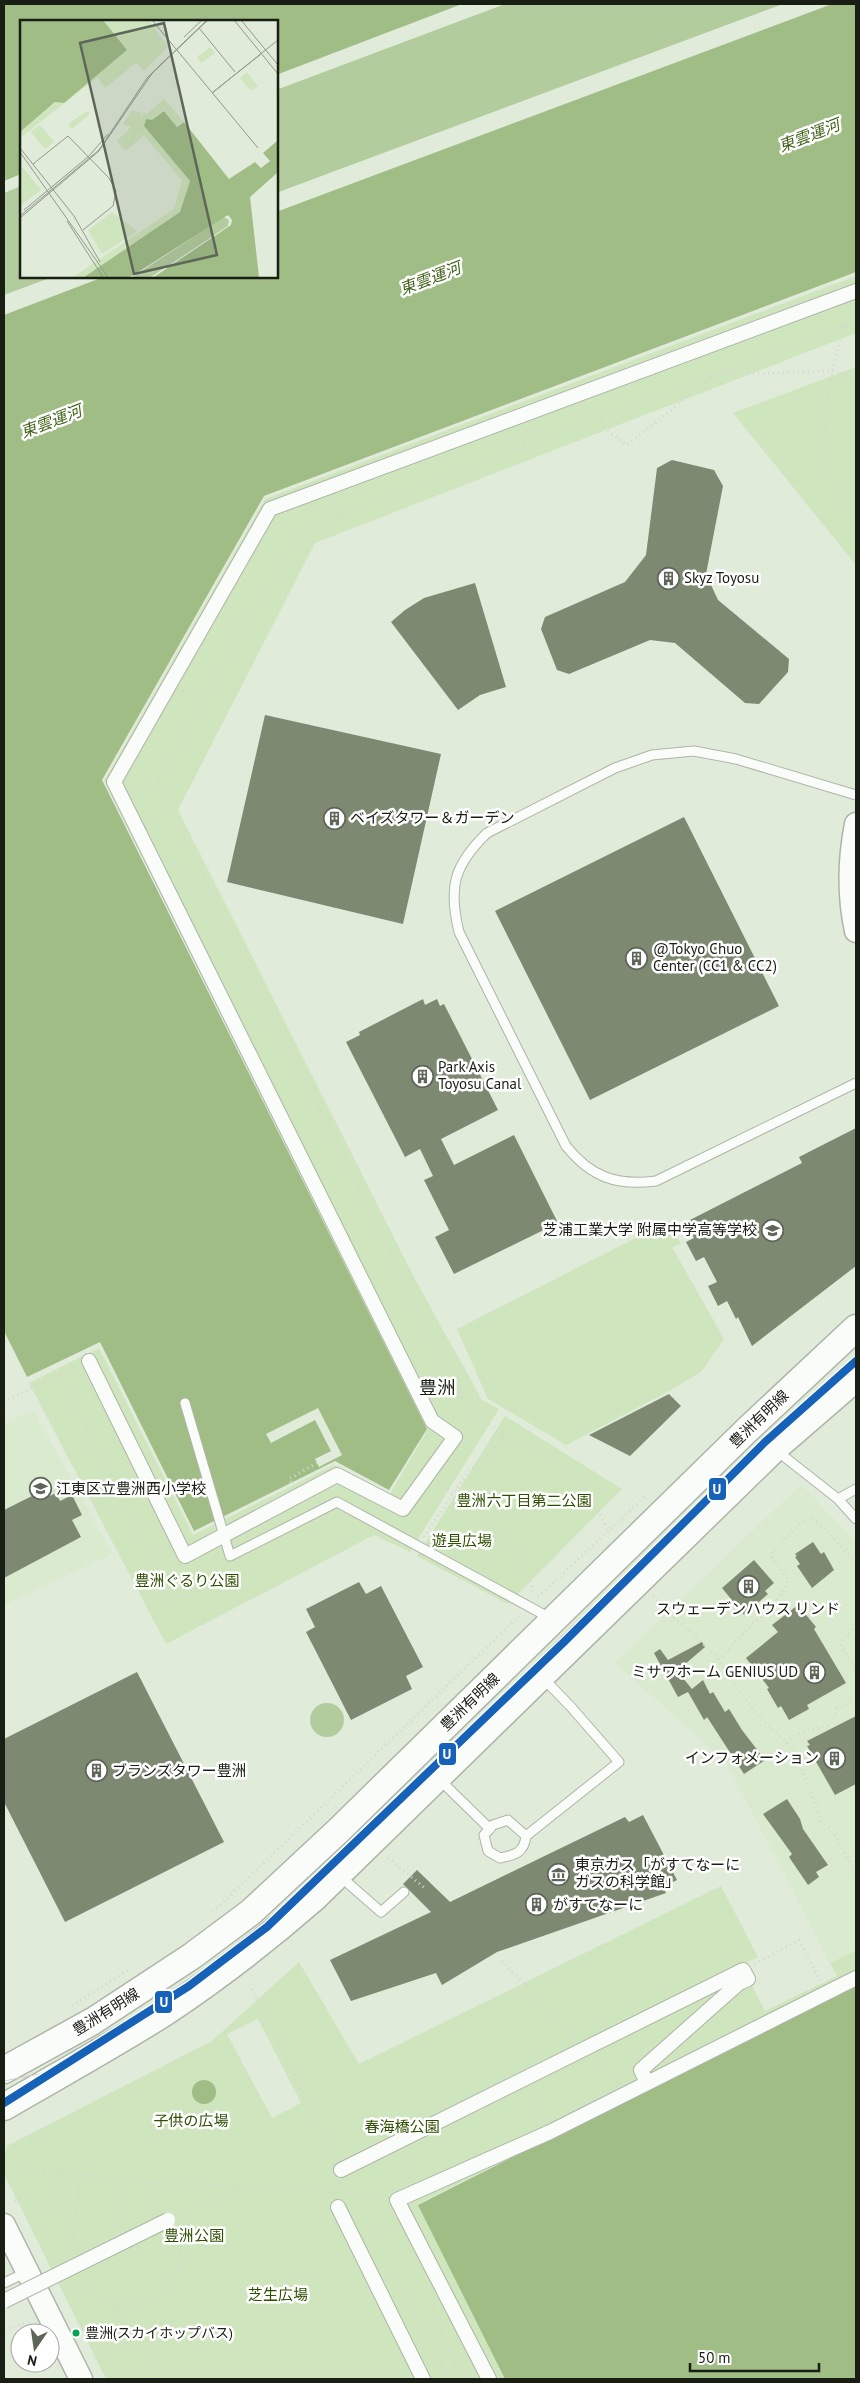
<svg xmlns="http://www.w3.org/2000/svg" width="860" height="2383" font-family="'PT Sans','Noto Sans JP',sans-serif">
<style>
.built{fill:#daeace}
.green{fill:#cfe5bd;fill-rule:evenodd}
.forest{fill:#b3cc9d}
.water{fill:#a0bd86}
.pier{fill:#e1ebda}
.building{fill:#7e8972}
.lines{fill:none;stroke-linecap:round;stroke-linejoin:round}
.service-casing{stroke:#adb5a7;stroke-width:11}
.pedestrian-casing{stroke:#adb5a7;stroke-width:16}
.tertiary-casing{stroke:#adb5a7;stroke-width:25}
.secondary-casing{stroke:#adb5a7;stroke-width:29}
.path{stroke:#d4d7d2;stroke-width:3;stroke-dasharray:1 4;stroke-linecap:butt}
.service{stroke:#fafcf9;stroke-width:9}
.pedestrian{stroke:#fafcf9;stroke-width:14}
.tertiary{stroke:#fafcf9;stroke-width:22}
.secondary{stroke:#fafcf9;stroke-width:26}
.tram{stroke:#d0d2ce;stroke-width:1}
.pedestrian-bridge-casing{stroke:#adb5a7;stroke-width:16;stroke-linecap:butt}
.pedestrian-bridge{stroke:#fafcf9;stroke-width:14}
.rail-1-casing{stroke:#fff;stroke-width:11}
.rail-1{stroke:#1662b8;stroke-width:8}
.bus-dot{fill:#00a651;stroke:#fff;stroke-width:2}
.labels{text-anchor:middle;stroke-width:5;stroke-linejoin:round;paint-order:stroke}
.bus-label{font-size:14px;fill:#181e13;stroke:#fff;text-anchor:start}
.poi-label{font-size:15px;fill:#181e13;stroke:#fff;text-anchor:start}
.street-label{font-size:15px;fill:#181e13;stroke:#fff}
.park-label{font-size:15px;fill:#2e4f00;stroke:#fff}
.water-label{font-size:16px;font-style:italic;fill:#406319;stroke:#fff}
.quarter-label{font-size:18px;fill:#181e13;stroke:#fff}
.inset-river{fill:none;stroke:#a0bd86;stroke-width:2.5}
.inset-road{fill:none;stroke:#91998a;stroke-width:1}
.view{fill:#5e6659;fill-opacity:0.15;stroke:#5e6659;stroke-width:2.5}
.inset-edge{fill:none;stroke:#181e13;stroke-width:2.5}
.line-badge{stroke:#fff;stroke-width:2}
.badge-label{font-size:14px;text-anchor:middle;font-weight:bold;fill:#fff}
</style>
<rect width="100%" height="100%" fill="#e1ebda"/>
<path class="built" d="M33,1410L112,1554L4,1605V1424Z
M801,1484L856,1542V1949L830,1963L726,1762L615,1663Z"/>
<path class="green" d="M856,276V333L315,543L178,810L417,1283L482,1400L499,1409L410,1552L374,1535L166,1644L29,1383L99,1348L193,1535L334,1465L390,1494L428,1429L104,781L265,499Z
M856,367V565L733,413Z
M669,1221L681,1244L672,1247L724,1339L701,1372L671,1390L566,1445L488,1399L457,1329Z
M505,1416L622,1489L508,1604L417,1556Z
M721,1886L758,1957L741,1965L765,2011L837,1976L830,1963L856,1950V1985L418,2204L505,2379H106L4,2174V2155L7,2146L212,2041L299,1962L359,2064ZM258,2019L301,2103L272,2118L227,2034Z"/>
<path class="forest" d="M505,4H783L276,193V90Z
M21,186V276H55L4,295V193Z
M310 1720a17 17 0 1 1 34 0a17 17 0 1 1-34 0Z"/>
<path class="water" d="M4,4H462L276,75V21H21V174L4,181Z
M832,4H856V272L264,496L102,780L427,1429L389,1490L335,1461L194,1531L100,1342L27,1377L4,1331V315L106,276H276V212Z
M856,1984V2379H505L418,2205Z
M192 2092a12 12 0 1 1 24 0a12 12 0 1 1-24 0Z"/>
<path class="pier" d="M318,1408L342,1455L319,1467L315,1459L331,1451L315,1420L271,1443L266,1434Z"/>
<path class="building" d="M672,460L714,470L723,486L706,574L718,600L789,659L788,672L759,704L745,703L675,643L650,640L569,674L557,670L541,629L545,617L625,582L646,555L657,468Z
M475,583L506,687L480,695L458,710L391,622L405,610L424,598Z
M265,715L441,754L403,924L227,882Z
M684,817L779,1006L590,1100L495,911Z
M423,999L425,1005L437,999L440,1006L444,1004L498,1110L441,1139L454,1165L514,1135L558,1223L454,1274L435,1237L449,1230L424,1180L433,1176L420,1149L405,1157L346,1042L360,1035L359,1032Z
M856,1128V1266L752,1346L738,1317L736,1319L727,1301L718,1306L708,1286L717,1282L704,1257L696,1261L686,1242L694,1238L686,1222L802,1163L799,1157Z
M669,1394L681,1406L630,1456L589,1435Z
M42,1491L45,1498L56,1493L60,1501L72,1495L82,1515L72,1520L81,1537L4,1578V1510Z
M813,1542L821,1554L824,1552L834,1570L812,1588L797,1566L800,1564L795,1557L797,1556L795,1554Z
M754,1560L774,1583L765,1591L768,1594L744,1615L722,1588Z
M359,1582L366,1594L381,1586L423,1667L406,1676L412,1689L351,1720L306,1632L315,1627L306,1609Z
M798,1605L816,1627L814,1629L846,1683L807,1705L809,1709L789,1720L781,1706L778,1708L767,1689L769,1688L746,1658L778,1632L772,1625Z
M702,1642L705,1647L677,1671L692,1689L703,1680L710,1694L713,1692L725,1712L729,1709L742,1730L765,1760L744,1774L707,1717L704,1720L688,1692L678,1697L654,1653L660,1649L668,1660Z
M137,1672L224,1842L65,1922L4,1802V1739Z
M856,1716V1784L835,1795L807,1746L810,1745L807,1741Z
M787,1799L800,1819L803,1829L828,1865L816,1872L819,1877L808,1885L789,1857L792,1854L763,1814Z
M643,1815L677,1880L663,1887L666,1893L497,1952L442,1985L436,1973L351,2001L330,1960L431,1912L403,1884L417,1870L450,1902L625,1817L629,1822Z"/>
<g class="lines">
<defs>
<path id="service" d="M856,795L736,759L694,751L652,755L615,768L487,833C454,865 448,887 459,932L566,1146C591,1177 616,1186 656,1181L856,1083
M185,1403L230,1556L337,1502L550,1618
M777,1451L838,1499L856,1519
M838,1499L856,1489
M438,1778L490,1829
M526,1836L508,1820L493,1825L484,1835L488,1851L500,1858C515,1855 524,1853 526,1836L619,1762L571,1707L542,1677
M341,1877L381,1912L404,1892
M4,2283L27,2272"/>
<path id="pedestrian" d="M89,1361L185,1556L337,1475L403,1509L455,1437L432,1421L114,782L270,509L856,291
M341,2170L743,1970L748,1979L739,1983L641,2070L647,2083
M338,2207L423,2379
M489,2379L397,2200L550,2132L856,1978"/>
<path id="tertiary" d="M856,824C849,860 848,894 856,931
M4,2225L81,2379"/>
<path id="secondary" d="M4,2070L93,2021L192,1956L251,1912L339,1830L747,1430L856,1328
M4,2107C57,2076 112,2046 164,2013C217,1978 267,1939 314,1898L774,1449L856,1378"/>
</defs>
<use href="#service" class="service-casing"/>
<use href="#pedestrian" class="pedestrian-casing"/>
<use href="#tertiary" class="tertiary-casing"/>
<use href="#secondary" class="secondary-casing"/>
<path class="path" d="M846,326C822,391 812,467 856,528
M718,375L832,371L856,378
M595,404L605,429L627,445L712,377
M488,446L543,428L548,438
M331,501L338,517
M226,616L242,634
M183,691L206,696
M172,860L255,1004L265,1000
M253,1031L275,1020
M393,1314L415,1303
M410,1346L431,1335
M60,1374L77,1366
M4,1402L60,1374L173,1600L233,1569
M502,1437L547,1455L580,1480L609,1531
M291,1482L289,1479L317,1463
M439,1484L453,1494
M457,1487L506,1538L533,1588L531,1594
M424,1537L469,1470L493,1450L502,1437L494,1427L470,1412L157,782L302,530L856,322
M483,1569L506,1538
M653,1596L668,1612L716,1656L758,1716L786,1742L799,1762L821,1821L832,1829L853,1868H856
M538,1597L650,1492
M856,1625L843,1639L841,1646L856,1668
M718,1660L756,1621L765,1616L786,1588L788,1579L772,1558V1552L804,1520L812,1519L818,1522L856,1562
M786,1742L802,1732L829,1725L833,1721L837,1709L856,1701
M388,1858L426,1889
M853,1869L856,1877
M213,1912L519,1616
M502,1961L576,2038
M755,1964L799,1940L820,1981
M252,1989L334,2157
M72,2006L131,1968
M596,2059L617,2082
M532,2091L545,2120
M402,2156L412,2178
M4,2166L148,2182L334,2192
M148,2182L161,2207
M346,2193L384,2199
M15,2201L29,2193L44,2213L57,2211L59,2172
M180,2215L239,2188
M117,2227L126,2207V2180
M369,2237L393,2225
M73,2250L80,2174
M390,2274L450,2379
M82,2279C122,2337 202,2290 174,2233
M432,2305L461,2379
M114,2306L137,2337L160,2379
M4,2330L29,2322
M94,2359L137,2337"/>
<use href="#service" class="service"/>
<use href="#pedestrian" class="pedestrian"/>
<use href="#tertiary" class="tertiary"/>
<use href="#secondary" class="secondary"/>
<path class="tram" d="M4,2081L39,2074L67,2064"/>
<defs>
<path id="pedestrian-bridge" d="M4,2301L168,2220"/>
</defs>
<use href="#pedestrian-bridge" class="pedestrian-bridge-casing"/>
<use href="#pedestrian-bridge" class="pedestrian-bridge"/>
<defs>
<path id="rail-1" d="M4,2103L189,1986L267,1927L565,1641L765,1442L856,1361"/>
</defs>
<use href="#rail-1" class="rail-1-casing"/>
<use href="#rail-1" class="rail-1"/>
</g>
<defs>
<symbol id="building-ring" viewBox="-11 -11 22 22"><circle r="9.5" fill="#fff" stroke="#5e6659" stroke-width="1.5"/><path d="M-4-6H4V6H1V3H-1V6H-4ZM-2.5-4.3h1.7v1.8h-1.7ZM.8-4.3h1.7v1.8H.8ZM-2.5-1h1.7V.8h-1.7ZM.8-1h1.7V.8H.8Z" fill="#5e6659"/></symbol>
<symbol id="school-ring" viewBox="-11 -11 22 22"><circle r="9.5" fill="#fff" stroke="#5e6659" stroke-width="1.5"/><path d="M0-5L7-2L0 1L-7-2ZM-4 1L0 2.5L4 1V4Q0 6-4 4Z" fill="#5e6659"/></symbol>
<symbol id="museum-ring" viewBox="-11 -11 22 22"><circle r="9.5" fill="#fff" stroke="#5e6659" stroke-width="1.5"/><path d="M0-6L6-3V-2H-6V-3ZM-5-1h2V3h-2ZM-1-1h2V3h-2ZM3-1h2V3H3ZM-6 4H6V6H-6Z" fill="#5e6659"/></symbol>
</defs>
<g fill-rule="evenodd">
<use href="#building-ring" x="656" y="566" width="25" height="25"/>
<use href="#building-ring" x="322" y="806" width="25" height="25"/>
<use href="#building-ring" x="624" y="946" width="25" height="25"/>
<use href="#building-ring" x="410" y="1064" width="25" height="25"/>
<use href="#school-ring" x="760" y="1218" width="25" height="25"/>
<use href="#school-ring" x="28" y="1476" width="25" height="25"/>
<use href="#building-ring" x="736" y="1574" width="25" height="25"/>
<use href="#building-ring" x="802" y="1660" width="25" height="25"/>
<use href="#building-ring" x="822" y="1746" width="25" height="25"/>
<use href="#building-ring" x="84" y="1758" width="25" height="25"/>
<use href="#museum-ring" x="546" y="1862" width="25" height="25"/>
<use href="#building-ring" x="524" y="1892" width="25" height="25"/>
</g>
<circle class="bus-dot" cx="76" cy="2333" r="4.5"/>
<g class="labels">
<g class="bus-label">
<text x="85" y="2338">豊洲(スカイホップバス)</text>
</g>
<g class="poi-label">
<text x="684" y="583">Skyz Toyosu</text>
<text x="350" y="823">ベイズタワー＆ガーデン</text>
<text x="653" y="954">@Tokyo Chuo<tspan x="653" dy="17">Center (CC1 &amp; CC2)</tspan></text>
<text x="438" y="1072">Park Axis<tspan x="438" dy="17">Toyosu Canal</tspan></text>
<text x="757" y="1235" text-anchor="end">芝浦工業大学 附属中学高等学校</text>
<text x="56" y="1494">江東区立豊洲西小学校</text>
<text x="748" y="1614" text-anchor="middle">スウェーデンハウス リンド</text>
<text x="798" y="1677" text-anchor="end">ミサワホーム GENIUS UD</text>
<text x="819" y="1763" text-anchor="end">インフォメーション</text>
<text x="112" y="1776">ブランズタワー豊洲</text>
<text x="575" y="1870">東京ガス「がすてなーに<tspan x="575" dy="17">ガスの科学館」</tspan></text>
<text x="553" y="1910">がすてなーに</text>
</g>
<g class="street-label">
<text transform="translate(759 1419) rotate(-44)" y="5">豊洲有明線</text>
<text transform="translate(470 1702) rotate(-44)" y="5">豊洲有明線</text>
<text transform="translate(106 2012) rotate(-32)" y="5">豊洲有明線</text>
</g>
<g class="park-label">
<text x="524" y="1506">豊洲六丁目第二公園</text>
<text x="462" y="1546">遊具広場</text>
<text x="187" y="1586">豊洲ぐるり公園</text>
<text x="191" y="2126">子供の広場</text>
<text x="402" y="2132">春海橋公園</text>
<text x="194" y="2241">豊洲公園</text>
<text x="278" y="2300">芝生広場</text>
</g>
<g class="water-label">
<text transform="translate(809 135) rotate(-21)" y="6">東雲運河</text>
<text transform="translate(430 278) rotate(-21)" y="6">東雲運河</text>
<text transform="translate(51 421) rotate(-21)" y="6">東雲運河</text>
</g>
<g class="quarter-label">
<text x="437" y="1394">豊洲</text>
</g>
</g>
<g transform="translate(20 20)">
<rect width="258" height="258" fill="#e1ebda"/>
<path d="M83,0H129L148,27L124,51L116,43L85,68L78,57L0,118V112L36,82L44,83L107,30ZM190,27L195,33L181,43L177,37ZM227,52L238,66L231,71L220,58ZM144,79L163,101L157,106L144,90L132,100L126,99L124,106L170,161L160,192L63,257H53L154,189L162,160L128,120L120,111L123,116L105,131L97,121L111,107L103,104L112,90L122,93L117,109L123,93L127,94ZM67,91L70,94L52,109L48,104ZM20,105L34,122L25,129L11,112ZM0,144L21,170L0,186L2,172ZM92,192L117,211L82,234L68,210Z" fill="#cfe5bd"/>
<path d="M204,197L209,200L208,206L131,257H113Z" fill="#b3cc9d"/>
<path d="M0,0H83L107,30L44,83L35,82L0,112ZM144,91L157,107L164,102L209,159L235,142L241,148L250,141L243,133L257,121V153L230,177L239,257H134L211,205L212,200L208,195L110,257H64L160,192L170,161L124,106L126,99L132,100Z" fill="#a0bd86"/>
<path class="inset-river" d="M0,35L43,0"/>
<path class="inset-road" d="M132,0L238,128M214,0L258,54M221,0L258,45M179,8L215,52M164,17L182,0M192,73L258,20M192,73L241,34M0,128L54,196L80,242M0,132L88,257M13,144L48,116L89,158L96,171L93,186L63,210M4,190L69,136L88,114M0,196L79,130L127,58L188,0M0,198L79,131L133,52L187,0M47,201L83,257"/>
<path class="view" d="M144,3L197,235L114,254L60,23Z"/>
<rect width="258" height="258" class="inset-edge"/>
</g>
<g class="line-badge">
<rect x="708" y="1477" width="19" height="24" rx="5" fill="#1662b8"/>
<rect x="438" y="1742" width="19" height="24" rx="5" fill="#1662b8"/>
<rect x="154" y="1990" width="19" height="24" rx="5" fill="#1662b8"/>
</g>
<g class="badge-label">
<text x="717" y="1494">U</text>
<text x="447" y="1759">U</text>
<text x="164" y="2007">U</text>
</g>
<rect width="860" height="2383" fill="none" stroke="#181e13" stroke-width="10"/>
<g transform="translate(35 2348) rotate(193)"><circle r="24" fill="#ffffff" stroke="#a3a5a1"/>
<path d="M0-4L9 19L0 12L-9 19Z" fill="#5e6659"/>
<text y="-8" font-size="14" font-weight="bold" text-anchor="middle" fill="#181e13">N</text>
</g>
<path d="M690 2363v8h129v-8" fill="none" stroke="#181e13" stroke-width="2.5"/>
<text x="698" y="2363" font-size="15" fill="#181e13" stroke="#ffffff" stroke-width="4" paint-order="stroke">50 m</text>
</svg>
